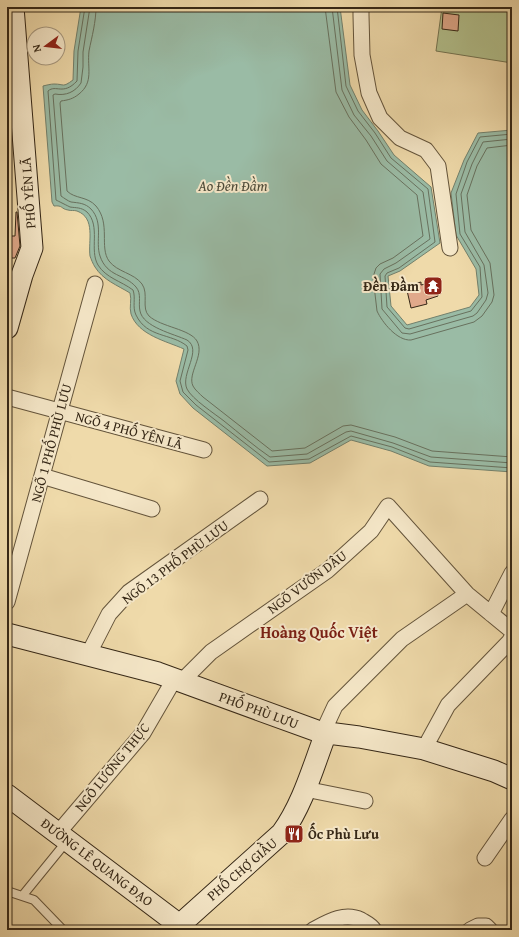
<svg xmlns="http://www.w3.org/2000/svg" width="519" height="937" font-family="'Gentium Book Plus',serif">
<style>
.green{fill:#b3c18d;stroke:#747452}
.water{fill:#9abba5;stroke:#72806c}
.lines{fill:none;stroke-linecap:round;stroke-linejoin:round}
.shore{stroke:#68715e;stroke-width:1}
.building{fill:#e0a98b;stroke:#352716}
.lane-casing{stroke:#64543b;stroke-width:10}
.street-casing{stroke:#64543b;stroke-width:17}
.secondary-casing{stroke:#352716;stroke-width:23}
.lane{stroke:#f5e7c8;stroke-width:8}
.street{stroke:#f5e7c8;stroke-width:15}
.secondary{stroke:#f5e7c8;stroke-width:21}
.labels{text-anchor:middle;stroke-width:4;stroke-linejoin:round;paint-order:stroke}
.street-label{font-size:14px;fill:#352716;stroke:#f5e7c8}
.poi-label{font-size:14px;font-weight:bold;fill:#352716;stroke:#f5e7c8;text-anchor:end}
.water-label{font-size:15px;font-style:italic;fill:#4e4c3a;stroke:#f5e7c8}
.quarter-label{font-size:16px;font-weight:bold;fill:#7a1f14;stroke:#f5e7c8}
</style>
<rect width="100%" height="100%" fill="#efdaaa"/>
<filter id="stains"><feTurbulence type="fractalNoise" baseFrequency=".005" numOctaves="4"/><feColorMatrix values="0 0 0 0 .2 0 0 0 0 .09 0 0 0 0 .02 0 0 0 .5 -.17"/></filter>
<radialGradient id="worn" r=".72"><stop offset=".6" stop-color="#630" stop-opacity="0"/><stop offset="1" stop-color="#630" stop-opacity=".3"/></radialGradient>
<path class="green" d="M442,7H512V63L436,51Z"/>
<path class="water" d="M81,7H340L350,85L362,110L378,131L394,155L431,187L440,243L400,271L388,276L391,306L407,325L470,307L479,295L476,269L456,235L451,193L464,160L478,133L512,130V472L429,466L391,451L351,440L310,463L267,466L193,408L180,394L176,381L184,349C166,341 138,335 131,314C129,307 132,300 130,293C117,285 103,280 95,267C93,264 91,259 90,256C88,241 96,218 77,211C74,210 71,211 68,210C61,209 63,205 54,206L52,202L43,86C47,85 51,84 54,84C65,84 62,88 73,80L74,51Z"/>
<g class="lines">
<path class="shore" d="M85,7L78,51L77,81C63,96 56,84 48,91L56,200C58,201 68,206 70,207C76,208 81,207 87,212C101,226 89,250 98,265C106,278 121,281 133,290C136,298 132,307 136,315C147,338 171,333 187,346L188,350L180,381L183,392L196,405L269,462L309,459L351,436L392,447L430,462L512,468
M90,7L83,52V67L81,83C75,92 66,96 55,94L53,95L61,196C64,198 68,201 71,202C79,203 85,203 91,209C104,223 95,241 100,256C107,277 125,274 136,287C142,294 138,303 140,311C143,327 174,334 187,340C203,350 180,374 187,389C192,399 215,414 224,421C239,433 254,446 270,457L307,454L346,432L351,431L393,443L431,457L512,463
M96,7C96,22 92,36 89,51C87,68 94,82 79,94C73,99 68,100 61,101L60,103L67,191C75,199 87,196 96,206C111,224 99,247 109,261C117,272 134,273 142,284C149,294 141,308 149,316C161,327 190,329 197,341C205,355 187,374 193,386C195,390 200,394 203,397L272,451L305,448L343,426L351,425L395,437L432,451L512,457
M325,7L336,92L349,117L366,140L381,164L417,195L423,236L393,258L380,264L376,268L373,277L377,311C382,322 397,341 411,340L474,322L482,316L492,302L494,295L490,263L471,230L467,195L477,166L487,148L512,145
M332,7L342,90L354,115L371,136L387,161L423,192L430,239L396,263L384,269L380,274L382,309L402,333L410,334L473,316L477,313L486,300L488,293L484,265L465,232L461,194L472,164L483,142L512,139
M337,7L346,86L358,111L375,133L391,158L428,189L435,242L399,268L387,273L385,276L387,307L405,328L409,329L471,311L482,297L480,267L460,234L456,194L467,162L480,137L512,134"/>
</g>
<path class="building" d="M443,13L459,15L458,31L442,29Z
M16,212H17L20,246L15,258H7V236H15Z
M421,282V285L434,282L438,296L426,300L427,304L411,308L406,286Z"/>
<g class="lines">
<defs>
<path id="lane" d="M7,891L34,900L63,930
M23,895L67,841"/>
<path id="street" d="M361,7V15L362,55L369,93L380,118L400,138L426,150L438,166L450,248
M7,397L204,450
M42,476L152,509
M7,602L95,284
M491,614L512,573
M88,655L109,614L129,592L260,499
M182,681L211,652L328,570L371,531L388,506L467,594L512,631
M323,732L335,706L402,639L467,594
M424,749L448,705L509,642L512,637
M305,789L365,801
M58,833L143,733L175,678
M485,858L512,819
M313,930C328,922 344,912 361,920C366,923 371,925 374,930
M470,930L478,926H486L490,930"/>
<path id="secondary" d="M7,328L22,275L32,248L13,7
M7,634L158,673L320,732L359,737L424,749L494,771L512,779
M7,795L186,930
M174,930L282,833C303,804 313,767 326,733"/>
</defs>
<use href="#lane" class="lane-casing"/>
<use href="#street" class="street-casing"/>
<use href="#secondary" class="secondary-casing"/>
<use href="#lane" class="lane"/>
<use href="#street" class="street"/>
<use href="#secondary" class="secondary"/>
</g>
<defs>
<symbol id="temple-square" viewBox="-11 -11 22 22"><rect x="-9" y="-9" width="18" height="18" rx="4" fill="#8f2418" stroke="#f5e7c8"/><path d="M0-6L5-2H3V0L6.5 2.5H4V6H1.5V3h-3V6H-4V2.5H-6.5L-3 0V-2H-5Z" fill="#fff"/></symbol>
<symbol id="restaurant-square" viewBox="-11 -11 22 22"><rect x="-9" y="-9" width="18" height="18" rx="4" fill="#8f2418" stroke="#f5e7c8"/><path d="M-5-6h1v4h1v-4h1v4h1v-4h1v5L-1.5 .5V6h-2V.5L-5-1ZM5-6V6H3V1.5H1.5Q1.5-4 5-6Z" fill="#fff"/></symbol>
</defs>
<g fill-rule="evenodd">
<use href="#temple-square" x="422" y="275" width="22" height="22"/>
<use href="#restaurant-square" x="283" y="823" width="22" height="22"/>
</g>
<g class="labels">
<g class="street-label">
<text transform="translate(28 193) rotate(-94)" y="5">PHỐ YÊN LÃ</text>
<text transform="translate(129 430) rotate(15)" y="5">NGÕ 4 PHỐ YÊN LÃ</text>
<text transform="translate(51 443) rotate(-75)" y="5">NGÕ 1 PHỐ PHÙ LƯU</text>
<text transform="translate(175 562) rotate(-37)" y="5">NGÕ 13 PHỐ PHÙ LƯU</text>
<text transform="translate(307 582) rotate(-37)" y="5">NGÕ VƯỜN DÂU</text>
<text transform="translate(259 710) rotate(20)" y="5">PHỐ PHÙ LƯU</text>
<text transform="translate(112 767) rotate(-51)" y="5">NGÕ LƯƠNG THỰC</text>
<text transform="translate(97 862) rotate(37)" y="5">ĐƯỜNG LÊ QUANG ĐẠO</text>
<text transform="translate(242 869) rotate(-41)" y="5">PHỐ CHỢ GIẦU</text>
</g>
<g class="poi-label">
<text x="419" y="291">Đền Đầm</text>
<text x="308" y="839" text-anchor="start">Ốc Phù Lưu</text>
</g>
<g class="water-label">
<text x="233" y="191">Ao Đền Đầm</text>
</g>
<g class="quarter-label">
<text x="319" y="638">Hoàng Quốc Việt</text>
</g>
</g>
<rect width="519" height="937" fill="none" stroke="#efdaaa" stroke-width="24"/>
<rect x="8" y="8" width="503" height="921" fill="none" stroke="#352716" stroke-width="2"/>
<rect x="12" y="12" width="495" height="913" fill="none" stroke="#352716"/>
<g transform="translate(46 46) rotate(255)"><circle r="19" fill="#f5e7c8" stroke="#a89a81"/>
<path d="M0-3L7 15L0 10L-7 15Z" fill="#8f2418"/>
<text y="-6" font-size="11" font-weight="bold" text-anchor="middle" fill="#352716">N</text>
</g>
<rect width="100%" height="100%" filter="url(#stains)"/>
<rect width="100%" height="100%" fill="url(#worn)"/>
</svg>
